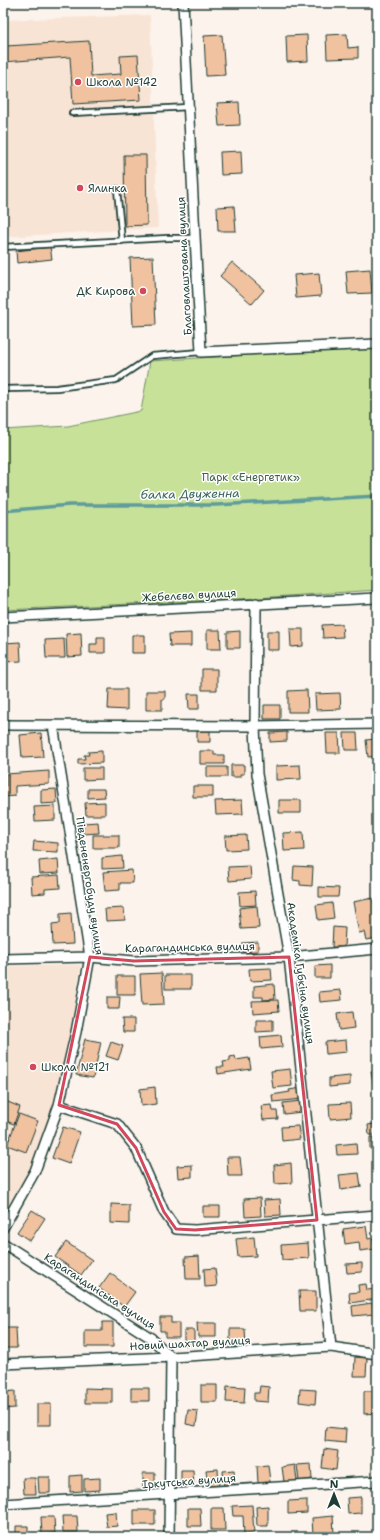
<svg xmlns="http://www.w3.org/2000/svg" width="380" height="1540" font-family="'Shantell Sans',sans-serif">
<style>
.built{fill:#f8e4d5}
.green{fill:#c7e298;stroke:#739066}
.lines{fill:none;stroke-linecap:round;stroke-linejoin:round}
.stream{stroke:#5f9c9c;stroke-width:3.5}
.building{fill:#f0c2a0;stroke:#1f3d34}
.service-casing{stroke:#1f3d34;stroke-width:8}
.minor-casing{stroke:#1f3d34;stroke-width:12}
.service{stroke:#fff;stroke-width:4.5}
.minor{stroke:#fff;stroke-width:9}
.marked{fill:none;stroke:#d1495b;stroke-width:3;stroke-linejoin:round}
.poi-dot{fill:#d1495b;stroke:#fff;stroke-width:1.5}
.labels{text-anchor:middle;stroke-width:3;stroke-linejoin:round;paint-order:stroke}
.poi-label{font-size:11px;fill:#1f3d34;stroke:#fff;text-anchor:start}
.street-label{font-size:11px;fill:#1f3d34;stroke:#fff}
.park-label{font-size:11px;fill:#415e48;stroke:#fff}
.water-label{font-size:12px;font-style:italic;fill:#3a645f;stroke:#fff}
</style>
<rect width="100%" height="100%" fill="#fcf3ec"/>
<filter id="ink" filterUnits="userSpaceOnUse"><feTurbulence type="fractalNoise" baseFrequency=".025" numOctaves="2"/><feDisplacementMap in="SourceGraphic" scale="8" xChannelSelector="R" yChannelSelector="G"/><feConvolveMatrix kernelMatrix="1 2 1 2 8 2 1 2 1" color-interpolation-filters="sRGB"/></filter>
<g filter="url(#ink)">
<path class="built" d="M150,15L158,228L3,237V20Z
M81,965L71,1031L54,1103L31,1170L3,1219V966Z"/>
<path class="green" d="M377,347V590L257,598L3,610V430L68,426L141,411L150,361Z"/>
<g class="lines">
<path class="stream" d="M3,511L70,505H216L377,496"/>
</g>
<path class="building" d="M347,34L348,48L358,47V58L327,59L326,35Z
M222,35L225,75L206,76L204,36Z
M307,35L308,61L287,62L286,36Z
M3,36H5L6,46L89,41L91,76L121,74L120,56L138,55L141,100L73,104L70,57L3,62Z
M3,66L5,96L3,97Z
M239,102L240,125L219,126L217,103Z
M241,151L242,174L221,175L220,152Z
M124,155H146L147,225L125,226Z
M234,206L236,231H218L217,207Z
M50,247L52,259L17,263L16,251Z
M153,257L156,325L133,326L130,258Z
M232,262L264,290L252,304L220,276Z
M370,269L372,293L348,294L346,271Z
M319,273L321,296L296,298L294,275Z
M342,624L343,637L323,638L322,625Z
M290,629H303V646L291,647Z
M207,630H220L221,649H207Z
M240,631V648H227V632Z
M267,631H279V650H267Z
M81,633L82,656L67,657L66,634Z
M191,633V646H170L169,634Z
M132,635H145V653H132Z
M97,637H105V653H90V644H97Z
M64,639L65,658H46L45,640Z
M20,642L21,661L5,662L4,643Z
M202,669H217V690H202Z
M109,689H127V710L108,709Z
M307,690L308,712H288V691Z
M146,691H165V699H162V710H146Z
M340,693L341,709L316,710L315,694Z
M188,694H199V709H189Z
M264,705H280V719H264Z
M197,731H210V742H197Z
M287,732V741L270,742V733Z
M41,733L43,757L22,758L20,735Z
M326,733H339L340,753H327Z
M344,733H357L358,750H345Z
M375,739L377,756L368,757L366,740Z
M102,751V763L78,764V759H85L84,755H89L88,752Z
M200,751H214V755H224V764H200Z
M231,765H244V774H240V777H231Z
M300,765L301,779L276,780V766Z
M207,767H227V777H207Z
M83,768H102V779L83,780Z
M49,771V784L15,786V796L3,797V786H6V774Z
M193,786H213V797H193Z
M56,789L57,803L41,804V790Z
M88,789H104L105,797L88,798Z
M242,800L243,814L216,815L215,801Z
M279,800H301V813H279Z
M105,802V815H86L85,803Z
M55,806V820L35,821L34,807Z
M98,822L99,833L83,834V823Z
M303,832L304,850L284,851L283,833Z
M93,835H119V848H93Z
M246,835L247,849L226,850L225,836Z
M34,841L58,843V852L33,851Z
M122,856L123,868L102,869V858Z
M58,859L59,873L40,874L39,861Z
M250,866L251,879L229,881L228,867Z
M294,866L313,867L312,886L300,885V881L293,880Z
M132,870L133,883H120V890L105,891L103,872Z
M59,875L60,888L45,889V893L32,894L31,877Z
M319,887L339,888L338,897H319Z
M255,891L256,905L240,906L239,892Z
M373,898L377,917V938L366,940L364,932L359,933L353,902Z
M332,903L334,918L318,920L316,905Z
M257,906L259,928L241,929L239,908Z
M124,908L125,920L106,921L105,909Z
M71,913L73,944L53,945L52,924L60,923V914Z
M333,927L345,928L344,947H332Z
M258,942V951L243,952V943Z
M374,963H377V983H375Z
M330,965V978H315V966Z
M271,968L272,980L250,981L249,969Z
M162,973L164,1004L142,1005L140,974Z
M165,975H191V989H165Z
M117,976H135V995H117Z
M274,984L275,999L263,1000V997H254V986Z
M341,990L342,1000L320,1002L319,992Z
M107,997H120L119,1009H107Z
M278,1000L279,1011L253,1013L252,1001Z
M352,1012L354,1028L339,1030L337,1014Z
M122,1019H134V1032H123Z
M256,1020H273V1031L256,1032Z
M281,1035L282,1047L261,1049L260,1037Z
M85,1039L101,1042L93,1078L76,1075Z
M346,1040L347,1052L326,1054L325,1042Z
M111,1042L123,1046L118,1060L106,1056Z
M235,1056L236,1060L249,1058L251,1069L218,1074L217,1067H224L223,1062L230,1061V1057Z
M290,1069L292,1086L273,1088L271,1071Z
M377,1071V1083H373L371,1072Z
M350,1076V1085L329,1087V1078Z
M155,1087L156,1104L141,1106L140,1089Z
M301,1088L302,1099L273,1102L272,1095L290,1092L289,1090Z
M3,1100L20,1107L14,1124L3,1120Z
M301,1101L302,1112L284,1114L283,1103Z
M350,1103L351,1117L330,1119L329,1104Z
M272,1105L273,1111H277L278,1119L263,1120L261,1106Z
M19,1114L38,1121L26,1152L7,1145Z
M374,1119H377V1135H369L368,1125L374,1124Z
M298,1126L300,1139L282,1141L281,1127Z
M63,1127L80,1132L69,1164L52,1158Z
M370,1137H377V1148L370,1149Z
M356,1143L357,1154L337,1155L336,1145Z
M227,1157H240L242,1176H228Z
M291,1163L292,1183L275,1184L274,1165Z
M192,1165V1177L178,1178L177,1166Z
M359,1173L361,1187L341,1190L339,1175Z
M260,1198L261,1216L245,1217L244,1199Z
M280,1199L281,1215L265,1216L264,1200Z
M111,1204L129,1205V1224L111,1223Z
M203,1206H220V1217H203Z
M32,1210L45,1218L30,1241L17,1232Z
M366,1226L368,1239L373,1238L375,1249L360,1251L359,1242L345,1244L343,1229Z
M254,1237L256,1256L238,1257L236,1239Z
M66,1242L92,1260L81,1275L55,1257Z
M308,1243L309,1258L282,1260L281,1245Z
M199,1256L200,1279H186L185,1257Z
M362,1263V1272L347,1273L346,1264Z
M215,1268L217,1286L205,1287L204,1269Z
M110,1273L135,1292L124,1307L99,1288Z
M366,1284L367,1290L377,1289V1299L350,1303L349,1293L359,1292L358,1285Z
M299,1291H316V1311H300Z
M372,1303L374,1314L353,1316L352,1306Z
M160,1317H171V1323H179V1337H165V1331H160Z
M102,1322H113V1347H85V1331H102Z
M197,1323H216V1337H198Z
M4,1328H16L17,1348H4Z
M230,1329H245L246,1346H230Z
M184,1330H194V1345H184Z
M355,1357L367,1358L366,1376H354Z
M201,1385H217V1402H201Z
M227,1386L245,1387L244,1403L226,1402Z
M260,1386L269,1387L268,1402L254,1401V1393H259Z
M85,1388L112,1389V1403H85Z
M131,1388H149V1401H131Z
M300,1389L316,1390L315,1404L299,1402Z
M15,1391V1408L3,1409V1392Z
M364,1391H377V1413L364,1414Z
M37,1404H51V1425H37Z
M188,1410L198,1411L196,1426L186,1424Z
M326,1427L346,1429L345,1443L325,1441Z
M324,1449L338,1451L336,1470L322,1468Z
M311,1464L312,1479L299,1481L297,1465Z
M268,1465L270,1482L258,1483L257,1466Z
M295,1465L297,1481L284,1482L282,1467Z
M218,1469L219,1488L208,1489L206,1470Z
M181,1470H193L194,1489L181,1490Z
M234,1470L235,1486L224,1487L223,1471Z
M143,1473H155V1489H143Z
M82,1475V1491L70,1492V1476Z
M38,1477H50V1493H39Z
M3,1478H5L6,1494H3Z
M23,1478H35L36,1494H24Z
M100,1478V1490L84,1491V1479Z
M361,1497V1513L348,1514L347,1498Z
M307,1500V1513L288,1514V1501Z
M252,1505L254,1533L244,1534L243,1516H233L232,1506Z
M268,1506V1526H257L256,1507Z
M188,1508H200L201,1526H188Z
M211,1508H224L225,1530H211Z
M134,1510H155V1525H134Z
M116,1512L117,1526L107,1527L105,1513Z
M62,1516H77L78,1532H63Z
M333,1516L334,1534L313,1535L312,1518Z
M41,1517H54L55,1533L42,1534Z
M16,1526H28V1537H16Z
M105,1534V1537H89L88,1536Z"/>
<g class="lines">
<defs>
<path id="service" d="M72,113L189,107
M117,189L122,241
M3,247L168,238H195
M3,389L57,388L116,380L152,356L201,352"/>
<path id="minor" d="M183,3L201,352L377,344
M256,603L255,726L257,774L289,957L331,1347
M3,617L377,598
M3,725L255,726L377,724
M3,959L90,957L134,961L289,957L377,949
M59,1105L117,1124L136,1148L164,1212L176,1229L195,1230L377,1215
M3,1228L35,1171L59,1105L76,1032L90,957L53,725
M3,1243L151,1338L171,1357L169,1537
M3,1364L171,1357L331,1347L377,1354
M3,1504L377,1481"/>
</defs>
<use href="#service" class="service-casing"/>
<use href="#minor" class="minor-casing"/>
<use href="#service" class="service"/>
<use href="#minor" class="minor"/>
</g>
</g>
<path class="marked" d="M90,957L134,961L289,957L317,1220L195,1230L176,1229L164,1212L136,1148L117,1124L59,1105Z"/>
<g class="poi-dot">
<circle cx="78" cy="82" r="4"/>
<circle cx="80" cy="188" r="4"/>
<circle cx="143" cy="291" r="4"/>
<circle cx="33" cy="1067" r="4"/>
</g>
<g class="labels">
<g class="poi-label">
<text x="86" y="86">Школа №142</text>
<text x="88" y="192">Ялинка</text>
<text x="135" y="295" text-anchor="end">ДК Кирова</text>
<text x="41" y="1071">Школа №121</text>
</g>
<g class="street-label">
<text transform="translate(184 266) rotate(-93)" y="4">Благовлаштована вулиця</text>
<text transform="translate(189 595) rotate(-3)" y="4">Жебелєва вулиця</text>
<text transform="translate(90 886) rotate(82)" y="4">Південенергобуду вулиця</text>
<text transform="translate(190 947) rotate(-1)" y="4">Карагандинська вулиця</text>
<text transform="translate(301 973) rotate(82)" y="4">Академіка Губкіна вулиця</text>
<text transform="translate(100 1291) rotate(33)" y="4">Карагандинська вулиця</text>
<text transform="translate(190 1343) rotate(-3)" y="4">Новий шахтар вулиця</text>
<text transform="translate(189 1481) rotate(-4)" y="4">Іркутська вулиця</text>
</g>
<g class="park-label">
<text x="251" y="481">Парк «Енергетик»</text>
</g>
<g class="water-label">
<text transform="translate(190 494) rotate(-1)" y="4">балка Двуженна</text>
</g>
</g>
<rect width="380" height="1540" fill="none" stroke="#fff" stroke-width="16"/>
<rect x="8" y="8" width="364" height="1524" fill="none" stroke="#1f3d34" stroke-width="1.5" filter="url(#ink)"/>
<g transform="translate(334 1494)" stroke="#ffffff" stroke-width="3" paint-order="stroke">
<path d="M0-3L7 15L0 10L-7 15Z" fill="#1f3d34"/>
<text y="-6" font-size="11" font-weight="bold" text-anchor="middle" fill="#1f3d34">N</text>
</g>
</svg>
